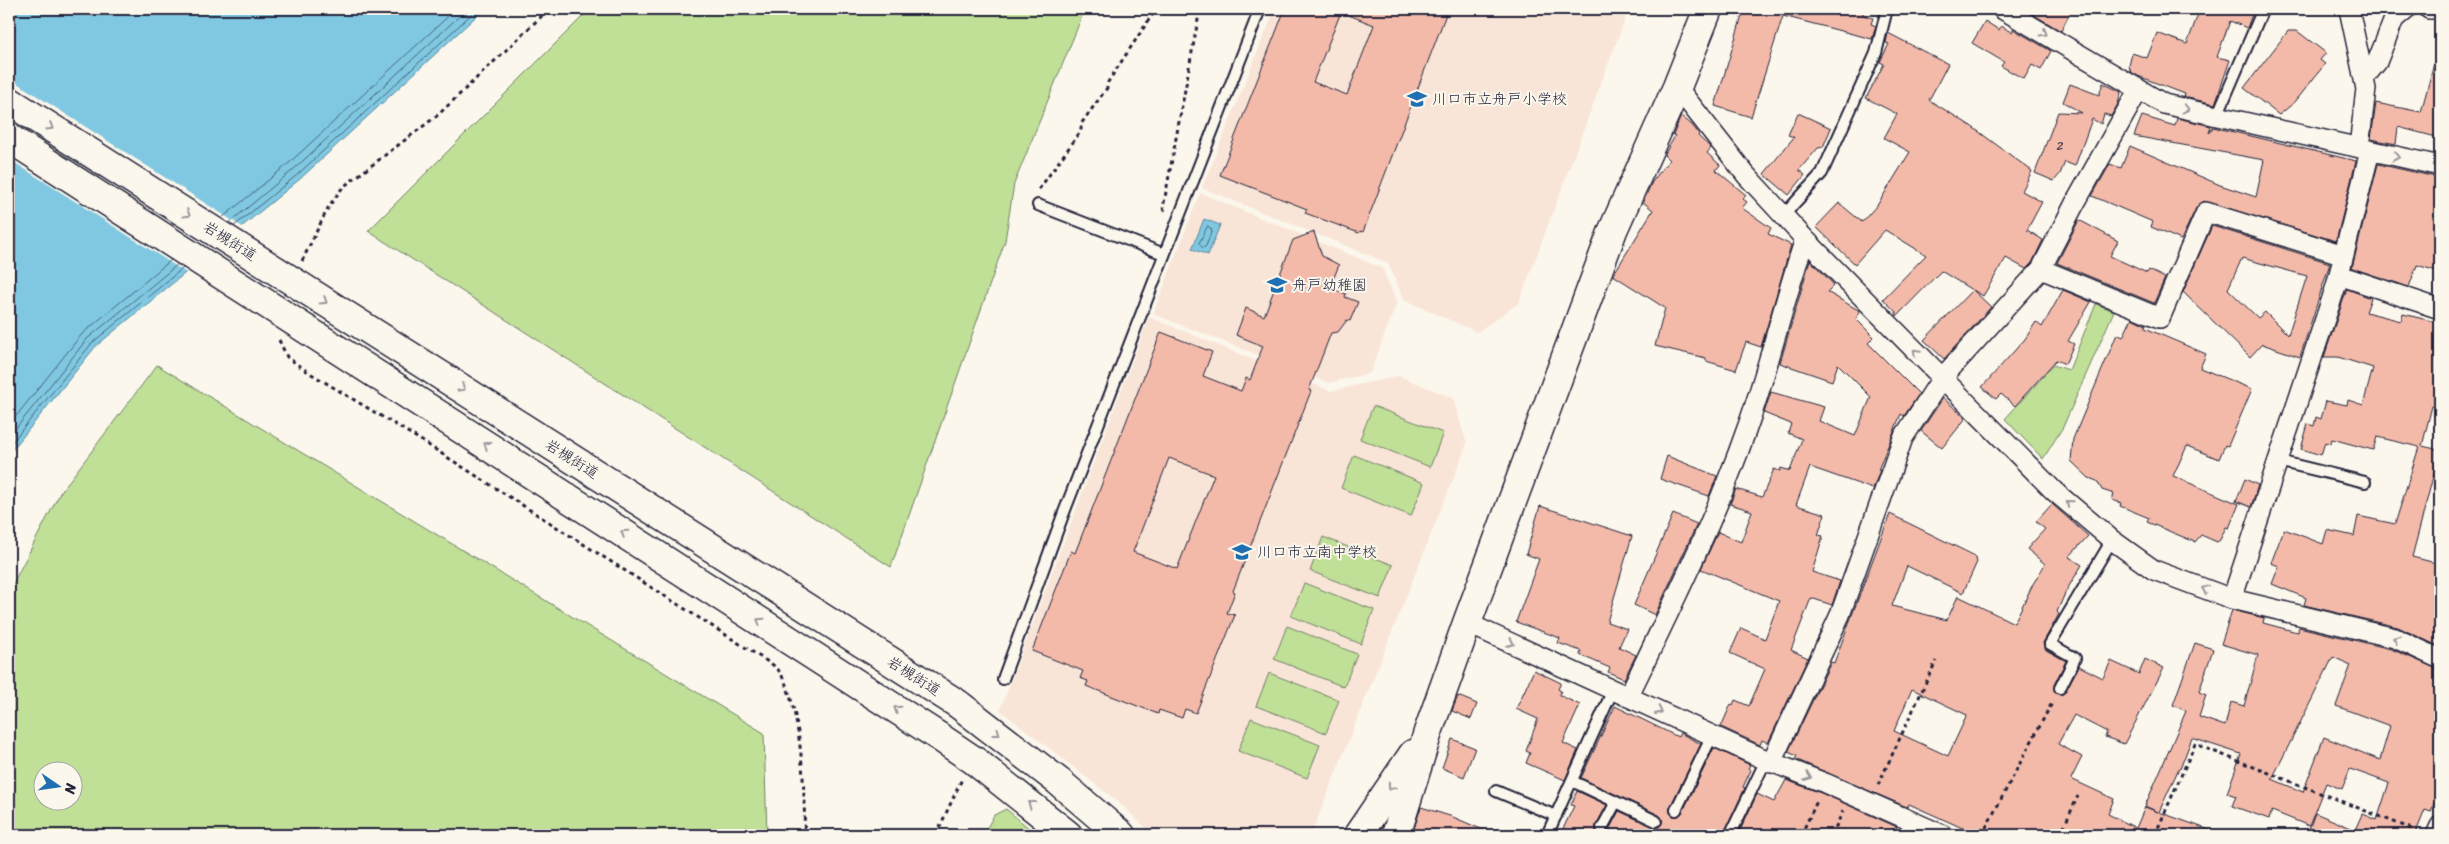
<svg xmlns="http://www.w3.org/2000/svg" width="2449" height="844" font-family="Sriracha,'Klee One',sans-serif">
<style>
.built{fill:#f9e5d8}
.green{fill:#c0df97;stroke:#718069;fill-rule:evenodd}
.water{fill:#80c8e1;stroke:#5a869f}
.pier{fill:#fbf7ec}
.lines{fill:none;stroke-linecap:round;stroke-linejoin:round}
.shore{stroke:#48647d;stroke-width:1}
.building{fill:#f3baa9;stroke:#22223b;fill-rule:evenodd}
.lane-casing{stroke:#22223b;stroke-width:14}
.street-casing{stroke:#22223b;stroke-width:22}
.secondary-casing{stroke:#22223b;stroke-width:31}
.highway-casing{stroke:#22223b;stroke-width:31}
.path{stroke:#22223b;stroke-width:3;stroke-dasharray:4 4;stroke-linecap:butt}
.lane{stroke:#fbf7ec;stroke-width:10}
.street{stroke:#fbf7ec;stroke-width:19}
.secondary{stroke:#fbf7ec;stroke-width:28}
.highway{stroke:#fbf7ec;stroke-width:28}
.highway-bridge-casing{stroke:#22223b;stroke-width:31;stroke-linecap:butt}
.highway-bridge{stroke:#fbf7ec;stroke-width:28}
.oneway{stroke:#99979c}
.labels{text-anchor:middle;stroke-width:4;stroke-linejoin:round;paint-order:stroke}
.number-label{font-size:12px;fill:#564856}
.poi-label{font-size:15px;fill:#22223b;stroke:#fbf7ec;text-anchor:start}
.street-label{font-size:15px;fill:#22223b;stroke:#fbf7ec}
</style>
<rect width="100%" height="100%" fill="#fbf7ec"/>
<filter id="ink" filterUnits="userSpaceOnUse"><feTurbulence type="fractalNoise" baseFrequency=".02" numOctaves="2"/><feDisplacementMap in="SourceGraphic" scale="10" xChannelSelector="R" yChannelSelector="G"/><feConvolveMatrix kernelMatrix="1 2 1 2 8 2 1 2 1" color-interpolation-filters="sRGB"/></filter>
<g filter="url(#ink)">
<path class="built" d="M1275,9H1627L1628,11L1519,303L1477,332L1404,300L1388,263L1202,188Z
M1200,193L1382,268L1397,302L1370,373L1329,383L1153,314Z
M1149,317L1331,391L1399,376L1453,398L1467,444L1311,835H1153L1123,806L1000,710Z"/>
<path class="green" d="M590,9H1085L1014,184L1005,241L891,567L368,231Z
M2096,304L2114,311L2063,427L2043,459L2005,419L2053,365L2069,370Z
M157,365L764,733L767,835H9V591L60,493ZM42,772H72V802H42Z
M1373,406L1443,433L1430,467L1360,439Z
M1354,455L1424,483L1411,516L1341,488Z
M1323,537L1393,565L1380,598L1310,571Z
M1304,583L1374,610L1361,644L1291,616Z
M1287,626L1357,654L1344,687L1274,659Z
M1269,673L1339,700L1326,733L1256,706Z
M1251,718L1320,745L1307,778L1238,751Z
M1006,809L1037,835H983L994,815Z"/>
<path class="water" d="M9,9H484L300,179L96,346L9,454Z
M1204,219L1220,225L1208,255L1192,249Z"/>
<path class="pier" d="M9,78L244,228L188,274L9,159Z"/>
<g class="lines">
<path class="shore" d="M222,218L288,164L456,9
M229,223L293,170L467,9
M234,226L297,175L477,9
M1208,226L1212,230L1206,246L1203,248L1199,244Z
M9,425L82,334L171,260
M9,437L87,339L178,264
M9,446L92,343L183,268"/>
</g>
<path class="building" d="M1285,9H1448L1363,232L1360,231L1359,233L1305,213L1307,209L1220,175ZM1341,12L1374,25L1347,95L1313,82Z
M1744,9H1864L1863,15L1873,18L1871,24L1876,26L1872,39L1783,16L1751,117L1715,106Z
M2024,9H2072L2061,31Z
M2200,9H2254L2247,28L2230,21L2217,57L2230,60L2215,104L2184,97L2185,94L2138,76L2131,72L2129,66L2132,53L2147,58L2157,33L2187,44Z
M1985,21L1999,30L2001,26L2012,32L2013,29L2051,51L2041,70L2032,65L2024,79L2001,66L2004,62L1972,43Z
M2288,31H2297L2326,53L2320,60L2325,64L2295,102L2279,115L2244,88Z
M1888,33L1948,64L1929,100L1971,126L2032,171L2022,191L2042,202L2027,230L2043,240L2032,263L2026,269L2006,258L1983,296L1973,290L1991,307L1944,359L1924,340L1972,290L1941,271L1897,316L1896,312L1883,299L1926,255L1885,230L1855,264L1816,227L1839,203L1862,222L1878,204L1910,152L1884,138L1897,114L1866,98L1884,64L1880,62L1889,44L1886,43Z
M2435,60H2440V138L2398,127L2396,144L2371,139L2376,103L2421,112Z
M2103,83L2121,92L2118,104L2111,116L2104,114L2101,124L2092,119L2075,166L2065,162L2060,174L2054,181L2035,173L2058,112L2082,113L2063,102L2070,84L2099,95Z
M1798,113L1831,128L1823,147L1818,148L1799,170L1805,175L1789,195L1764,174L1794,137L1788,135Z
M1681,116L1692,125L1699,134L1698,136L1711,148L1707,153L1720,165L1716,170L1746,195L1743,199L1747,202L1742,208L1771,228L1768,234L1791,245L1761,347L1746,342L1736,370L1706,361V358L1655,346L1665,308L1613,275L1653,210L1643,202L1652,182L1669,160L1664,155L1675,136L1673,135Z
M2142,116L2175,126L2177,118L2211,126L2209,133L2213,127L2356,161L2336,241L2204,201L2196,208L2181,240L2151,227L2153,222L2092,196L2110,164L2121,168L2130,146L2220,185L2256,197L2264,160L2134,136Z
M2378,164L2440,178V209L2435,226L2440,228V272L2417,265L2409,287L2352,268Z
M2079,220L2118,241L2110,256L2147,273L2149,270L2165,278L2154,303L2057,263Z
M2212,226L2330,263L2300,357L2262,344L2250,357L2183,292ZM2242,258L2307,276L2288,335L2265,312L2258,318L2228,289Z
M1314,232L1322,256L1339,265L1330,287L1346,294L1345,297L1358,302L1350,321L1347,320L1338,332L1331,333L1309,390L1311,391L1233,591L1235,592L1227,613L1235,615L1196,713L1185,709L1182,718L1159,710L1158,714L1086,686L1088,681L1080,678L1083,671L1032,651L1071,551L1075,553L1161,332L1212,352L1203,376L1241,391L1246,378L1250,380L1263,346L1236,335L1246,308L1264,316L1293,240ZM1169,458L1214,475L1177,569L1133,552Z
M1810,260L1834,285L1827,292L1860,311L1856,319L1874,337L1868,343L1919,394L1904,416L1901,414L1878,470H1880L1873,489L1810,467L1796,505L1825,514L1818,535L1823,536L1812,572L1840,581L1832,605L1811,598L1791,650L1808,658L1768,743L1762,740L1760,745L1721,727L1731,704L1733,705L1735,700L1749,706L1765,669L1730,653L1741,628L1765,639L1779,601L1701,569L1718,532L1741,542L1752,511L1730,504L1736,489L1762,497L1774,469L1780,471L1781,468L1790,471L1802,439L1788,433L1791,424L1764,413L1771,392L1824,407L1819,421L1855,436L1871,397L1838,364L1832,381L1780,363Z
M2347,289L2371,298L2366,312L2401,321L2403,314L2440,323V408L2432,406L2422,446L2440,450L2412,557L2440,564V647L2398,627L2304,605L2306,598L2272,584L2279,566L2271,563L2284,529L2323,544L2327,530L2354,536L2358,516L2395,524L2419,447L2377,437L2373,450L2332,439L2330,444L2325,442L2321,455L2301,449L2308,424L2314,426L2316,417L2321,419L2326,401L2347,405L2348,400L2363,405L2373,368L2338,357H2324Z
M2063,290L2091,302L2068,341L2074,344L2065,364L2056,360L2015,406L2001,394L1996,399L1982,387L2025,339L2036,322L2042,327Z
M2132,318L2146,325L2145,328L2206,354L2200,368L2252,389L2228,446L2225,445L2219,459L2187,446L2173,476L2239,504L2229,528L2226,527L2220,540L2217,542L2201,535L2195,542L2147,522L2149,518L2120,506L2121,503L2112,500L2114,494L2102,490L2097,481L2089,478L2071,461L2073,439L2117,334L2123,337Z
M1943,398L1966,418L1942,448L1921,431Z
M1667,456L1717,476L1709,496L1660,479Z
M2245,479L2258,485L2251,507L2236,501Z
M2052,504L2088,536L2069,557L2082,565L2066,591L2057,612L2059,614L2043,643L2046,650L2066,661L2054,685L2055,692L2060,695L2064,693L2079,666L2103,678L2111,661L2139,674L2145,659L2164,668L2124,744L2105,737L2107,732L2074,715L2058,744L2082,757L2071,779L2114,799L2108,814L2136,828L2145,807L2158,812L2145,806L2186,711L2173,705L2195,643L2213,649L2199,692L2206,695L2199,717L2225,726L2231,702L2244,706L2258,655L2221,644L2232,610L2264,618L2263,623L2297,632L2299,627L2391,649L2440,670V784L2431,812L2425,810L2415,835H2307L2315,813L2356,830L2363,814L2377,820L2389,783L2350,769L2342,789L2326,783L2309,826L2272,811L2269,819L2232,806L2236,796L2227,793L2241,754L2192,738L2180,769L2179,768L2159,812L2218,833L2217,835H2069L2055,828L2052,835H1978L1927,812L1909,804L1907,807L1795,759L1797,756L1788,752L1831,662L1834,663L1890,514L1963,550L1975,556L1977,562L1963,593L1907,566L1892,606L1947,620L1958,596L2014,623L2033,584L2045,564L2027,549L2045,529L2036,522ZM2333,657L2351,665L2336,706L2390,726L2380,760L2324,737L2303,792L2272,779ZM1912,689L1967,715L1948,756L1894,731Z
M1540,506L1632,536L1607,622L1627,629L1619,647L1636,655L1624,679L1608,672L1610,668L1580,655L1581,651L1558,643L1560,638L1516,622L1539,559L1526,554Z
M1673,514L1697,524L1655,615L1634,605Z
M1534,670L1561,683L1558,689L1561,691L1559,695L1580,705L1563,743L1578,750L1565,780L1526,763L1530,753L1526,751L1538,719L1516,709Z
M1458,696L1477,704L1471,719L1452,711Z
M1615,706L1678,737L1680,733L1701,744L1670,807V813L1673,816H1679L1682,813L1714,748L1750,765L1748,768L1751,770L1743,787L1745,788L1723,835H1560L1574,806L1571,805L1577,791L1607,805L1596,825V831L1599,834L1608,832L1619,811L1654,827H1659L1662,823V818L1659,815L1581,778Z
M1452,739L1475,748L1464,777L1442,768Z
M1786,780L1821,793L1897,827L1893,835H1738L1757,794L1774,802Z
M1421,807L1453,817L1495,835H1412Z"/>
<g class="lines">
<defs>
<path id="lane" d="M2217,116L2263,9
M1038,205L1164,254
M1783,216L1822,173L1876,53L1887,9
M2278,461L2365,482
M1003,679L1063,515L1260,9
M2060,688L2075,658L2050,644L2112,540
M1572,781L1656,821
M1496,791L1556,816
M1676,810L1712,736
M1602,828L1616,802
M1547,835L1613,690
M1730,835L1766,760"/>
<path id="street" d="M2002,9L2164,104L2440,166
M2349,9L2366,89L2359,147
M2429,9H2440
M2364,78L2377,62L2394,19L2406,9
M1677,87L1746,175L1805,239L2054,491L2112,540L2154,570L2232,599L2395,638L2440,659
M2041,269L2160,318L2206,212L2344,255
M2339,275L2440,309
M2232,599L2336,286L2370,151
M1467,623L1766,760L1825,783L1943,835
M1628,697C1670,610 1714,522 1746,431C1769,368 1783,303 1805,239
M1771,763L1840,615L1903,438L1942,378L2041,269L2074,205L2139,89
M2436,835L2440,826"/>
<path id="secondary" d="M1358,835L1413,754
M1396,835L1428,732L1467,623L1613,230L1677,87L1708,9"/>
<path id="highway" d="M958,704L1058,781L1121,835
M938,736L975,761L1068,835"/>
</defs>
<use href="#lane" class="lane-casing"/>
<use href="#street" class="street-casing"/>
<use href="#secondary" class="secondary-casing"/>
<use href="#highway" class="highway-casing"/>
<path class="path" d="M1039,189L1081,131V124L1107,88L1108,82L1156,9
M1165,211L1163,208L1200,9
M302,261L329,206L343,187L438,115L549,9
M279,340L287,357L308,372L414,436L776,667C801,696 806,796 804,835
M1878,785L1936,661
M936,835L962,779
M1801,835L1818,799
M1832,835L1843,811
M1982,835L2053,701
M2060,835L2078,796
M2155,835L2195,744L2417,831"/>
<use href="#lane" class="lane"/>
<use href="#street" class="street"/>
<use href="#secondary" class="secondary"/>
<use href="#highway" class="highway"/>
<defs>
<path id="highway-bridge" d="M9,101L958,704
M9,138L938,736"/>
</defs>
<use href="#highway-bridge" class="highway-bridge-casing"/>
<use href="#highway-bridge" class="highway-bridge"/>
</g>
<defs><path id="oneway-chevron" d="M-2-3.5L2.5 0L-2 3.5" fill="none" stroke-width="1.6" stroke-linecap="round" stroke-linejoin="round" transform="scale(1.25)"/></defs>
<g class="oneway">
<use href="#oneway-chevron" transform="translate(2044 33) rotate(30)"/>
<use href="#oneway-chevron" transform="translate(2186 109) rotate(13)"/>
<use href="#oneway-chevron" transform="translate(50 127) rotate(32)"/>
<use href="#oneway-chevron" transform="translate(2396 157) rotate(12)"/>
<use href="#oneway-chevron" transform="translate(187 214) rotate(32)"/>
<use href="#oneway-chevron" transform="translate(324 301) rotate(32)"/>
<use href="#oneway-chevron" transform="translate(1916 352) rotate(-135)"/>
<use href="#oneway-chevron" transform="translate(462 388) rotate(32)"/>
<use href="#oneway-chevron" transform="translate(487 445) rotate(-147)"/>
<use href="#oneway-chevron" transform="translate(2069 503) rotate(-140)"/>
<use href="#oneway-chevron" transform="translate(624 533) rotate(-147)"/>
<use href="#oneway-chevron" transform="translate(2205 589) rotate(-159)"/>
<use href="#oneway-chevron" transform="translate(760 621) rotate(-147)"/>
<use href="#oneway-chevron" transform="translate(2396 639) rotate(-159)"/>
<use href="#oneway-chevron" transform="translate(1511 643) rotate(25)"/>
<use href="#oneway-chevron" transform="translate(897 709) rotate(-147)"/>
<use href="#oneway-chevron" transform="translate(1659 711) rotate(25)"/>
<use href="#oneway-chevron" transform="translate(997 733) rotate(37)"/>
<use href="#oneway-chevron" transform="translate(1808 777) rotate(21)"/>
<use href="#oneway-chevron" transform="translate(1391 787) rotate(124)"/>
<use href="#oneway-chevron" transform="translate(1031 804) rotate(-143)"/>
</g>
</g>
<defs>
<symbol id="school-bare" viewBox="-9 -9 18 18"><path d="M0-5L7-2L0 1L-7-2ZM-4 1L0 2.5L4 1V4Q0 6-4 4Z" fill="#1f6fb2" stroke="#fbf7ec" stroke-width="2.5" paint-order="stroke"/></symbol>
</defs>
<g fill-rule="evenodd">
<use href="#school-bare" x="1403" y="85" width="28" height="28"/>
<use href="#school-bare" x="1263" y="271" width="28" height="28"/>
<use href="#school-bare" x="1228" y="538" width="28" height="28"/>
</g>
<g class="labels">
<g class="number-label">
<text x="2060" y="150">2</text>
</g>
<g class="poi-label">
<text x="1432" y="104">川口市立舟戸小学校</text>
<text x="1292" y="290">舟戸幼稚園</text>
<text x="1257" y="557">川口市立南中学校</text>
</g>
<g class="street-label">
<text transform="translate(230 241) rotate(32)" y="5">岩槻街道</text>
<text transform="translate(572 459) rotate(32)" y="5">岩槻街道</text>
<text transform="translate(914 676) rotate(32)" y="5">岩槻街道</text>
</g>
</g>
<rect width="2449" height="844" fill="none" stroke="#fbf7ec" stroke-width="30"/>
<rect x="15" y="15" width="2419" height="814" fill="none" stroke="#22223b" stroke-width="2" filter="url(#ink)"/>
<g transform="translate(58 786) rotate(103)"><circle r="24" fill="#fbf7ec" stroke="#a4a2a5"/>
<path d="M0-4L9 19L0 12L-9 19Z" fill="#1f6fb2"/>
<text y="-8" font-size="14" font-weight="bold" text-anchor="middle" fill="#22223b">N</text>
</g>
</svg>
